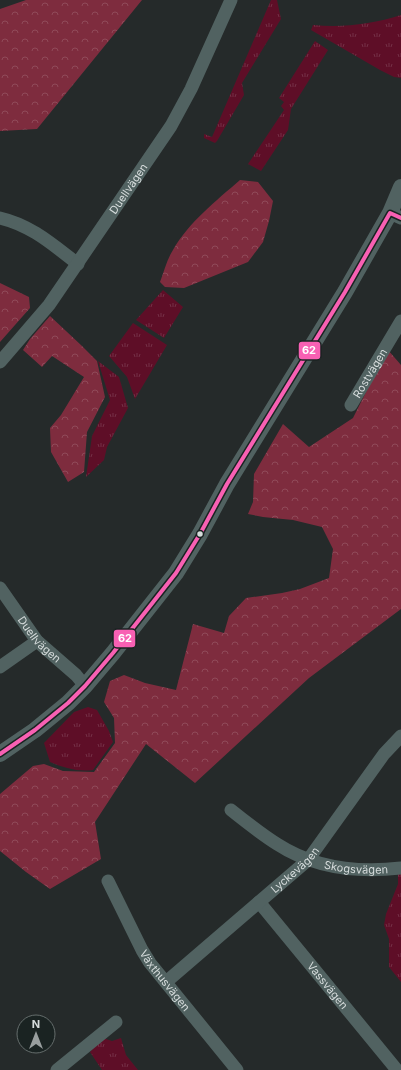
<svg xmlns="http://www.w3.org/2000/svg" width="401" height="1070" font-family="Inter,sans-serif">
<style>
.grass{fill:url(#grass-tufts)}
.forest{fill:url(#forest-crowns)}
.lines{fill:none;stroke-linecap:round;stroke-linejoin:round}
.minor{stroke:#516261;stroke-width:13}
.tertiary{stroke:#516261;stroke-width:16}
.bus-1-casing{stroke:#1a2322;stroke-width:7}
.bus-1{stroke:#f860b3;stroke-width:4}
.bus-dot{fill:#d6dcdc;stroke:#1a2322;stroke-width:1.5}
.labels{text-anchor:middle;stroke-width:3.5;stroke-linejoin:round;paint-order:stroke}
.street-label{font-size:11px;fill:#d6dcdc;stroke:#1a2322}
.line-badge{stroke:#1a2322;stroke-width:1.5}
.badge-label{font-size:11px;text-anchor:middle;font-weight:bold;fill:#fff}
</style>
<defs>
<pattern id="grass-tufts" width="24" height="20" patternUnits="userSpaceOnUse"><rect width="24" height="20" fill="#5e0e27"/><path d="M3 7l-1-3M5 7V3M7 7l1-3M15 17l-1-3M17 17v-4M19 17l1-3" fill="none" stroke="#743046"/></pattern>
<pattern id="forest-crowns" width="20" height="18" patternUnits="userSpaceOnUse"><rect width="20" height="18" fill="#7e2c3e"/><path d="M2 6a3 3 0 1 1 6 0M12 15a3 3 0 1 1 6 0" fill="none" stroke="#904a59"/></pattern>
</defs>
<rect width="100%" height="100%" fill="#252a2a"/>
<path class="grass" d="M271,0H277L281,19L242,83L244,95L217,141L215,143L204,138V134L212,137Z
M401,15V78L394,77L380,70L311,30L313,25C343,28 373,24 401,15Z
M315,41L328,50L291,109L288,130L261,171L248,164L284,110L281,106L284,102L279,98Z
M163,290L183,307L164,338L136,320Z
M133,323L167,345L135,399L127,377L109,356Z
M98,361L119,377L128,408L107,447L104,460L86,477L92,436L110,400Z
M88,707L97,710L109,731L113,742L93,770C78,772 64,768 50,762L44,743L74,712Z
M398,874H401V982L389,967V939L384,925L386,914L398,884Z
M103,1038L112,1041L121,1038L126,1055L138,1070H102L90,1052Z"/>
<path class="forest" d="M26,0H142L37,129L0,131V9Z
M240,180L258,182L273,201L269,221L263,242L248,262L184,288L165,287L160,282C164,272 167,259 173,250C189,222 216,201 240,180Z
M0,283L29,297L30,308L0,342Z
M50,316L82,346L97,361L105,397L87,432L84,472L68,482L51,452L50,428L61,415L84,377L52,356L42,367L23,350L30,339Z
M388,350L401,365V609L309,678L195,783L146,744L95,822L101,859L50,889L26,872L0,851V794L33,766L44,764L63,771L94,772L115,743L114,718L104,702L110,681L124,675L145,683L176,690L193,624L224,633L229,616L246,598L282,593L300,589L329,578L333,549L322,527L293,520L263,517L248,514L253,502L254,474L283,424L309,447L353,418L373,378Z"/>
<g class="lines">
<g class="minor">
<path d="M390,213L401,218"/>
<path d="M0,218C31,225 53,245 78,264"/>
<path id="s1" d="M0,362L49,305L171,126L191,89L231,0"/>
<path id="s2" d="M351,405L401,321"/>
<path id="s3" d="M0,588L37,641L76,675L85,686"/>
<path d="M0,667L37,641"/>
<path id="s4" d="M231,810C246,822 261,834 277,844C314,868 358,873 401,868"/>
<path id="s5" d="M108,881L142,950L150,963L237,1070"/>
<path id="s6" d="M259,902L397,1070"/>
<path id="s7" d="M166,982L308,860L384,754L401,736"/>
<path d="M57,1070L116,1022"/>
</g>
<path class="tertiary" d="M0,754L35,730L68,703L85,686L113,653L176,573L200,534L227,484L345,292L390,213L401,187"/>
<defs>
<path id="bus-1" d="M0,754L35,730L68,703L85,686L113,653L176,573L200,534L227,484L345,292L390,213L401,218"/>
</defs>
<use href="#bus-1" class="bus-1-casing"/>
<use href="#bus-1" class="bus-1"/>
</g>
<circle class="bus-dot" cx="200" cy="534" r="3.5"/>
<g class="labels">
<g class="street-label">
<text dy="4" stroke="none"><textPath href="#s1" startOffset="216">Duellvägen</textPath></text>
<text dy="4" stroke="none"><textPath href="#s2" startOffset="37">Rostvägen</textPath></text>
<text dy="4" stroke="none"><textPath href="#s3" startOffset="65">Duellvägen</textPath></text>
<text dy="4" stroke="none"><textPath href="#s4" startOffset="141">Skogsvägen</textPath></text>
<text dy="4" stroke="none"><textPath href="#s7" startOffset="171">Lyckevägen</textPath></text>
<text dy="4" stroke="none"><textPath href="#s5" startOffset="115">Växthusvägen</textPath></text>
<text dy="4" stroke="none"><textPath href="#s6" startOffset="108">Vassvägen</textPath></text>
</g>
</g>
<g class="line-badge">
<rect x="298" y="341" width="23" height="19" rx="4" fill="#f860b3"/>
<rect x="113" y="629" width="23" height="19" rx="4" fill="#f860b3"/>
</g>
<g class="badge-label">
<text x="309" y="354">62</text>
<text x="125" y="642">62</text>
</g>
<g transform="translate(36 1034)"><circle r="19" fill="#1a2322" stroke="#656d6c"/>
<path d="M0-3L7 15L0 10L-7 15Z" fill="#989e9e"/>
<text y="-6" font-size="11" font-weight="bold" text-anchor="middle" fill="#d6dcdc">N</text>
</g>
</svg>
